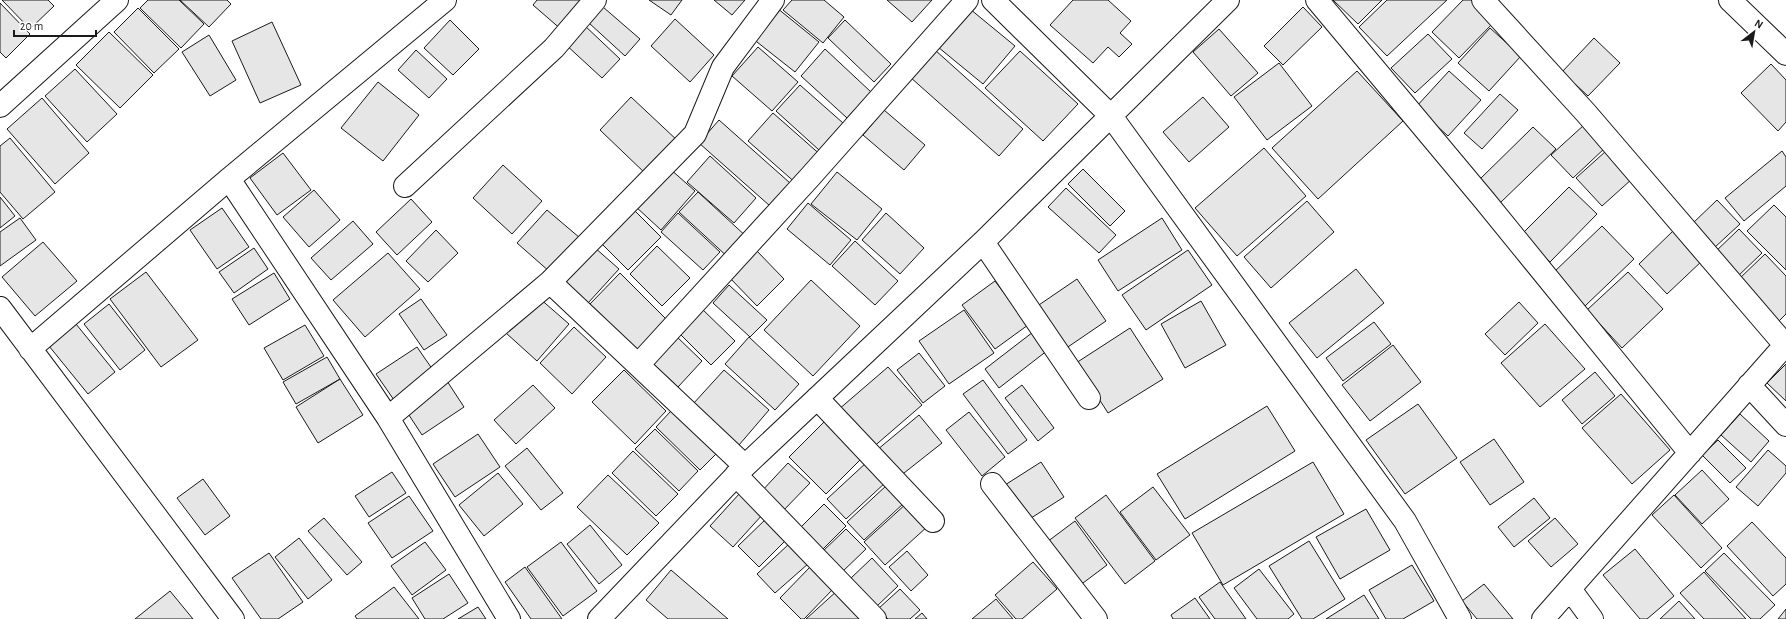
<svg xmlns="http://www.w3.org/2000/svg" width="1786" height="619" font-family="'Alegreya Sans',sans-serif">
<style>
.building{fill:#e6e6e6;stroke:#1a1a1a}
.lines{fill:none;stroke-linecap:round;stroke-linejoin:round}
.minor-casing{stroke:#1a1a1a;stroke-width:24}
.minor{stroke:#fff;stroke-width:22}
</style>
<rect width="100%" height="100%" fill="#fff"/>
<path class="building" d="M2,0H48L54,6L30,29Z
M148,0H179L204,24L181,48L140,8Z
M180,0H227L231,4L209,27Z
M537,0H584L563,31L533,5Z
M649,0H682L671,15Z
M714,0H745L732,15Z
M792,0H824L844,17L823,43L783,10Z
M887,0H932L912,22Z
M1073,0H1108L1131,21L1120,33L1132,44L1119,57L1108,47L1093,63L1050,25Z
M1333,0H1382L1358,24Z
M1387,0H1447L1387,56L1359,27Z
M1463,0H1471L1494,22L1459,58L1432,32Z
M0,3L30,34L6,58L0,52Z
M603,7L640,39L625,56L589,23Z
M1303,7L1322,27L1283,65L1264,46Z
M138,8L179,49L154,73L114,32Z
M777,8L819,42L795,72L752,38Z
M970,9L1015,46L983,84L938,47Z
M675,19L714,55L690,82L651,46Z
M450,20L479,49L453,75L424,48Z
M845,20L891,64L874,82L828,38Z
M272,22L301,85L260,103L232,41Z
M583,24L620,59L602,78L564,43Z
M1490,28L1521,56L1489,91L1458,63Z
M1219,29L1258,73L1231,96L1193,52Z
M109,32L153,75L120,108L76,65Z
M1428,34L1452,59L1415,93L1391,68Z
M209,35L236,80L210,96L182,52Z
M1594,38L1620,63L1588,96L1562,72Z
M758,47L798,82L772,111L732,76Z
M825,49L871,92L847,118L801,76Z
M416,50L447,79L429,98L398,70Z
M935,50L1023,129L999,156L910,77Z
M1020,51L1078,104L1043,141L985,88Z
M1279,63L1312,106L1267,140L1234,97Z
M1771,64L1786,80V122L1778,131L1741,93Z
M75,69L117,114L87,142L45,96Z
M1357,71L1403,121L1318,199L1272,148Z
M1449,71L1481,100L1448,136L1416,107Z
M378,82L419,115L383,161L341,128Z
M800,85L843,123L819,150L776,111Z
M1500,94L1518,110L1482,149L1464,133Z
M631,97L679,142L647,175L600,130Z
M1203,97L1229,127L1189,162L1163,132Z
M42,98L89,153L55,184L7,129Z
M884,110L925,145L904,170L863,135Z
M773,113L823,157L798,185L748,141Z
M719,120L790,183L770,206L699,143Z
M1584,125L1605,148L1573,178L1551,155Z
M1533,127L1556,149L1500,203L1478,181Z
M10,138L55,192L23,219L0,192V146Z
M1264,148L1306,196L1237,256L1195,208Z
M1606,151L1632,179L1602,206L1576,178Z
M1782,151L1786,157V186L1744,221L1725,198Z
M283,153L311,190L277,215L250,178Z
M710,156L756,198L734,223L687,182Z
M503,165L542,201L512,234L473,198Z
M669,168L695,191L661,230L635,206Z
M1083,169L1125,211L1110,226L1068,184Z
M837,172L882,209L857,240L811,204Z
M1569,187L1597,214L1550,262L1522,234Z
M1066,188L1116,235L1099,253L1048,207Z
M314,190L340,220L309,247L283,217Z
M698,192L749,239L730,259L679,212Z
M0,197L15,216L0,228Z
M411,199L432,222L397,255L376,232Z
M1717,200L1740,224L1714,248L1692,224Z
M1307,201L1334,232L1271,288L1244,257Z
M808,203L851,240L830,265L787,229Z
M1774,205L1786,217V270L1747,231Z
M630,206L661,237L628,270L597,239Z
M222,208L249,247L217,269L190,230Z
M547,210L580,238L550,272L517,243Z
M678,213L720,252L703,270L661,232Z
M886,213L924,248L900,274L862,240Z
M20,218L36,240L0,266V232Z
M1162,218L1182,250L1118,291L1098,260Z
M353,221L373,244L331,280L311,258Z
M1602,226L1634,259L1585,306L1553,273Z
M1739,229L1762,253L1736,278L1713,254Z
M436,230L458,253L428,282L406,261Z
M1674,230L1703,260L1667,294L1639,264Z
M855,241L898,281L875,305L832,266Z
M43,242L77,281L35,316L2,277Z
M657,246L690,278L662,306L630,274Z
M594,247L619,269L588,303L563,280Z
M254,248L268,269L234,293L219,272Z
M755,249L784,279L757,306L728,276Z
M1188,250L1212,285L1146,330L1122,295Z
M388,253L420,289L365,337L333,300Z
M1765,254L1786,276V314L1778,322L1738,280Z
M1356,269L1384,303L1317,358L1289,323Z
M146,272L198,340L161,367L110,299Z
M1628,272L1663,309L1622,348L1587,310Z
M274,273L290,299L249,325L232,299Z
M620,273L667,320L637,350L590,304Z
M1077,279L1106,321L1062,351L1033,309Z
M811,280L860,326L813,376L764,330Z
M995,281L1028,325L995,349L962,305Z
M729,285L767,320L750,337L713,303Z
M538,297L569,324L537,361L506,333Z
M421,299L447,335L424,350L399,314Z
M1201,301L1226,345L1185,368L1161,324Z
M1519,302L1538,323L1505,355L1485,334Z
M109,304L145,350L120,370L84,324Z
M700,307L735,341L711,365L677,331Z
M964,310L994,353L949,384L919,341Z
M1374,322L1391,344L1343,381L1326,358Z
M76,324L115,372L88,394L49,346Z
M1545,324L1585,369L1540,407L1501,363Z
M305,325L324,356L283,380L264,348Z
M574,327L606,357L572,394L540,363Z
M1130,328L1163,379L1108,413L1076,363Z
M1033,332L1048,350L999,388L985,369Z
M675,335L702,361L678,387L650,361Z
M749,337L799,384L775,410L725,364Z
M1393,345L1421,382L1370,421L1342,385Z
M417,347L435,373L394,400L376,374Z
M919,353L945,386L923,403L897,370Z
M327,357L340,379L296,404L283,382Z
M1786,364V401L1767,383Z
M888,367L922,405L871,449L838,410Z
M624,370L666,411L635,444L592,402Z
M724,370L769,410L739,445L693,404Z
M1595,372L1615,396L1582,424L1562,400Z
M340,379L363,415L318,443L296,407Z
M983,380L1027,440L1008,454L963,394Z
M447,381L464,407L422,435L405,409Z
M533,385L555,408L516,444L494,420Z
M1022,385L1054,428L1038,441L1005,398Z
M1621,394L1670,450L1632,484L1582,428Z
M1418,404L1457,458L1405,494L1366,440Z
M1267,406L1295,451L1185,519L1157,474Z
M671,411L716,454L700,470L656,427Z
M969,412L1005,457L982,476L946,430Z
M1740,414L1769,441L1751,462L1721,435Z
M919,415L942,443L899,477L877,450Z
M827,419L864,456L826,494L789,457Z
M655,429L698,471L679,491L635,449Z
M478,434L500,467L455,497L433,464Z
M1494,439L1524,482L1490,505L1460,462Z
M1718,440L1746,468L1730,483L1702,455Z
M527,448L563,493L541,510L505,466Z
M1768,450L1786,466V473L1758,506L1736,487Z
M633,451L678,494L656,516L612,473Z
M867,462L886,482L846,519L827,499Z
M1041,462L1064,497L1028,520L1005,485Z
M1313,462L1344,514L1223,585L1192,533Z
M788,463L810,483L781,513L760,493Z
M1702,470L1729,499L1702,524L1675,495Z
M392,472L406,493L369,517L355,496Z
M498,473L523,504L484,536L459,505Z
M608,475L659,523L627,555L577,507Z
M203,479L230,516L205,535L177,498Z
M887,485L904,503L864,540L847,522Z
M1153,487L1190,535L1156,560L1120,512Z
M740,493L763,514L733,547L710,526Z
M1106,495L1155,561L1125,584L1075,518Z
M1674,495L1722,548L1701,568L1652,515Z
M409,496L433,531L392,558L368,523Z
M1534,498L1550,518L1514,547L1498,527Z
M907,503L928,526L885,565L864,542Z
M824,504L846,526L820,552L798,530Z
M1366,509L1390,550L1340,579L1316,537Z
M768,517L789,537L759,567L738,546Z
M324,518L362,562L347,575L308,531Z
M1555,518L1578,544L1551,567L1528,541Z
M1075,521L1107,565L1079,586L1047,542Z
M1752,522L1786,558V584L1773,596L1727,546Z
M590,525L622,565L599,584L567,544Z
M846,529L866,549L841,573L821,553Z
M299,538L332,580L308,599L275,557Z
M1309,541L1345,599L1313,619H1302L1269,566Z
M425,542L446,570L412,595L391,566Z
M561,542L597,591L563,616L527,567Z
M790,543L809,563L775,593L757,574Z
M1635,549L1674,596L1647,619H1640L1603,575Z
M907,551L928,575L911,591L889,567Z
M269,553L303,602L278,619H261L232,578Z
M1724,553L1775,605L1760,619H1751L1705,571Z
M872,558L898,586L876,607L850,579Z
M1033,562L1057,589L1022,619H1016L995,595Z
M1412,565L1434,601L1403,619H1386L1369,590Z
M811,566L834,588L804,619H801L780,598Z
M525,567L562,619H531L505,582Z
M1259,569L1294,614L1288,619H1257L1234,588Z
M671,570L728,619H668L646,600Z
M1704,572L1746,619H1704L1680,593Z
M449,574L468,603L443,619H425L412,598Z
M1220,582L1246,619H1215L1199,597Z
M1484,584L1513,619H1477L1462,601Z
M394,587L419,619H357L355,616Z
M900,589L920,610L910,619H888L878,609Z
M838,590L864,619H806Z
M170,591L193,619H135Z
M1364,595L1379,619H1326Z
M1195,598L1210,619H1173L1171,615Z
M996,599L1013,619H972Z
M1679,601L1695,619H1660Z
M478,607L486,619H458Z
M1786,609V619H1778Z
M922,613L927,619H915Z"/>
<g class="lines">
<defs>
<path id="minor" d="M993,0L1111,116L1405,521L1460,619
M1317,0L1485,201L1690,453
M1483,0L1586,113L1785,345
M1730,0L1786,54
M0,106L117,0
M229,179L388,418L509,619
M405,186L554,48L595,0
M983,242L1089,398
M550,282L745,466
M0,308L233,619
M30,349L229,179L445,0
M639,364L810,177L967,0
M1749,385L1786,425
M817,398L933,521
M388,418L550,282L695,134L723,67L773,0
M736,475L875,619
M992,484L1096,619
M1570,589L1592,619
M599,619L745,466L983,242L1228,0
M1543,619L1786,344"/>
</defs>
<use href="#minor" class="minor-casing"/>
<use href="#minor" class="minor"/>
</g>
<g transform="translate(1754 32) rotate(31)" stroke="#ffffff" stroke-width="3" paint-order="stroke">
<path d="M0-3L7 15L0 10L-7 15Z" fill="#1a1a1a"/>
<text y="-6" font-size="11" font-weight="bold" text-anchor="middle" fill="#1a1a1a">N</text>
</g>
<path d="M14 30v6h82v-6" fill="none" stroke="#1a1a1a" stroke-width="2"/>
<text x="20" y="30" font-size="12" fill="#1a1a1a" stroke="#ffffff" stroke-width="3" paint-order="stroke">20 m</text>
</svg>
